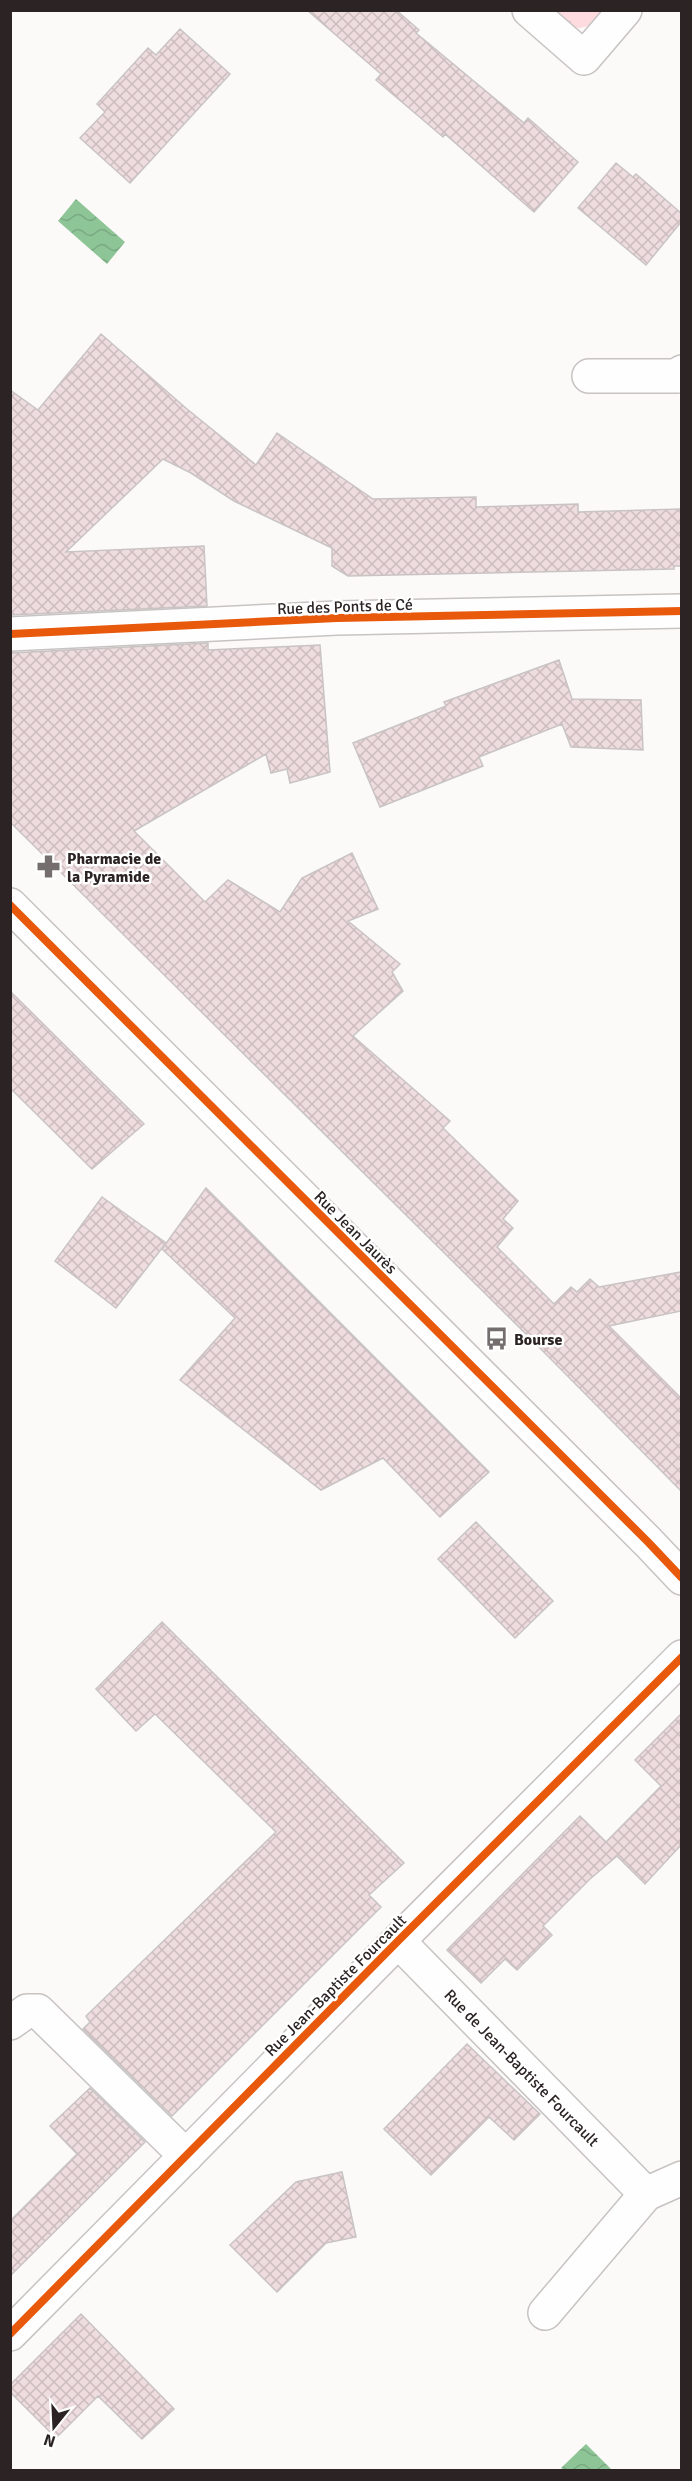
<svg xmlns="http://www.w3.org/2000/svg" width="692" height="2481" font-family="Signika,sans-serif">
<style>
.grass{fill:url(#grass-tufts)}
.water{fill:url(#water-waves)}
.building{fill:url(#building-cross-hatch);stroke:#c9c4c4;stroke-width:1.5}
.lines{fill:none;stroke-linecap:round;stroke-linejoin:round}
.minor-casing{stroke:#c8c3c3;stroke-width:36}
.major-casing{stroke:#c8c3c3;stroke-width:36}
.minor{stroke:#fffefe;stroke-width:33}
.major{stroke:#fffefe;stroke-width:33}
.cycleway-casing{stroke:#fff;stroke-width:11}
.cycleway{stroke:#e8590c;stroke-width:8}
.labels{text-anchor:middle;stroke-width:5;stroke-linejoin:round;paint-order:stroke}
.street-label{font-size:16px;fill:#2b2324;stroke:#fff}
.poi-label{font-size:16px;font-weight:bold;fill:#2b2324;stroke:#fff;text-anchor:start}
</style>
<defs>
<pattern id="grass-tufts" width="24" height="20" patternUnits="userSpaceOnUse" patternTransform="scale(1.5)"><rect width="24" height="20" fill="#fddbde"/><path d="M3 7l-1-3M5 7V3M7 7l1-3M15 17l-1-3M17 17v-4M19 17l1-3" fill="none" stroke="#d9bcbe"/></pattern>
<pattern id="water-waves" width="16" height="10" patternUnits="userSpaceOnUse" patternTransform="scale(1.5)"><rect width="16" height="10" fill="#8dc597"/><path d="M0 5q4-4 8 0t8 0" fill="none" stroke="#7aa982"/></pattern>
<pattern id="building-cross-hatch" width="8" height="8" patternUnits="userSpaceOnUse" patternTransform="scale(1.5)"><rect width="8" height="8" fill="#eedcde"/><path d="M0 0l8 8M0 8l8-8" fill="none" stroke="#ccbcbe"/></pattern>
</defs>
<rect width="100%" height="100%" fill="#fcf9f9"/>
<path class="grass" d="M542,11H615C578,34 579,33 542,11Z"/>
<path class="water" d="M76,199L125,242L107,264L58,221Z
M586,2444L612,2470H564L561,2468Z"/>
<path class="building" d="M307,10H396L419,30L416,33L524,123L528,118L578,162L534,212L445,134L443,137L376,80L381,74Z
M180,29L230,74L130,183L80,138L105,112L97,104L148,48L156,55Z
M616,163L633,177L636,174L681,213V222L646,265L578,208Z
M101,334L187,409L256,465L277,433L373,499L476,497V507L578,504V512L681,509V566H674V569L348,576L332,566V548L234,501L191,473L163,459L66,552L204,546L207,606L10,615V390L38,410Z
M208,643V650L320,645L330,772L290,783L287,769L271,773L266,754L134,831L205,902L228,880L280,912L302,878L352,853L378,909L348,921L400,964L392,972L403,991L353,1036L450,1121L443,1128L518,1201L503,1219L513,1228L497,1247L554,1304L571,1287L577,1292L590,1279L599,1287L681,1272V1311L609,1326L681,1398V1491L533,1341L522,1344L529,1337L10,822V653Z
M559,660L572,699L641,700L643,750L571,747L562,724L479,757L483,766L380,807L353,743L446,706L444,702Z
M10,991L144,1124L92,1169L10,1088Z
M206,1188L489,1472L440,1517L383,1458L321,1490L180,1380L235,1318L162,1249Z
M102,1197L166,1243L116,1308L55,1261Z
M476,1522L553,1601L515,1638L438,1559Z
M162,1622L404,1863L369,1895L381,1907L172,2116L83,2029L90,2022L86,2016L276,1832L155,1714L136,1731L96,1689Z
M681,1714V1845L645,1884L617,1856L590,1879L543,1926L552,1935L517,1970L505,1959L481,1983L447,1950L580,1816L606,1842L661,1786L635,1760Z
M467,2044L540,2114L514,2140L489,2117L431,2175L384,2129Z
M90,2088L145,2142L10,2276V2221L77,2154L50,2126Z
M342,2172L356,2237L326,2243L277,2292L230,2245L296,2182Z
M81,2314L174,2409L142,2439L98,2396L56,2438L10,2392V2385Z"/>
<g class="lines">
<defs>
<g id="minor">
<path d="M529,10L584,58L625,10"/>
<path d="M589,376H677L682,372"/>
<path d="M10,634L337,618L682,611"/>
<path id="s1" d="M398,1941L646,2194L545,2313"/>
<path d="M10,2023L27,2011H38L186,2156"/>
<path d="M646,2194L682,2178"/>
<path d="M10,2334L398,1941L682,1657"/>
</g>
<path id="major" d="M10,905L648,1542L682,1578"/>
</defs>
<use href="#minor" class="minor-casing"/>
<use href="#major" class="major-casing"/>
<use href="#minor" class="minor"/>
<use href="#major" class="major"/>
<defs>
<path id="cycleway" d="M10,634L337,618L682,611
M10,905L648,1542L682,1578
M10,2334L398,1941L682,1657"/>
</defs>
<use href="#cycleway" class="cycleway-casing"/>
<use href="#cycleway" class="cycleway"/>
</g>
<defs>
<symbol id="pharmacy-bare" viewBox="-9 -9 18 18"><path d="M-2-6h4v4h4v4h-4v4h-4v-4h-4v-4h4Z" fill="#746e6f" stroke="#fff" stroke-width="2.5" paint-order="stroke"/></symbol>
<symbol id="bus-bare" viewBox="-9 -9 18 18"><path d="M-5-6H5V4H4V6H2V4H-2V6H-4V4H-5ZM-3.5-4V0h7V-4ZM-3.5 1.2v1.5H-2V1.2ZM2 1.2v1.5H3.5V1.2Z" fill="#746e6f" stroke="#fff" stroke-width="2.5" paint-order="stroke"/></symbol>
</defs>
<g fill-rule="evenodd">
<use href="#pharmacy-bare" x="32" y="850" width="33" height="33"/>
<use href="#bus-bare" x="480" y="1322" width="33" height="33"/>
</g>
<g class="labels">
<g class="street-label">
<text transform="translate(345 606) rotate(-2)" y="6">Rue des Ponts de Cé</text>
<text transform="translate(356 1232) rotate(45)" y="6">Rue Jean Jaurès</text>
<text transform="translate(335 1985) rotate(-45)" y="6">Rue Jean-Baptiste Fourcault</text>
<text dy="6" stroke="none"><textPath href="#s1" startOffset="177">Rue de Jean-Baptiste Fourcault</textPath></text>
</g>
<g class="poi-label">
<text x="67" y="864">Pharmacie de<tspan x="67" dy="18">la Pyramide</tspan></text>
<text x="514" y="1345">Bourse</text>
</g>
</g>
<rect width="692" height="2481" fill="none" stroke="#2b2324" stroke-width="24"/>
<g transform="translate(54 2427) rotate(198)" stroke="#ffffff" stroke-width="4.5" paint-order="stroke">
<path d="M0-4.5L10 22L0 15L-10 22Z" fill="#2b2324"/>
<text y="-9" font-size="16" font-weight="bold" text-anchor="middle" fill="#2b2324">N</text>
</g>
</svg>
